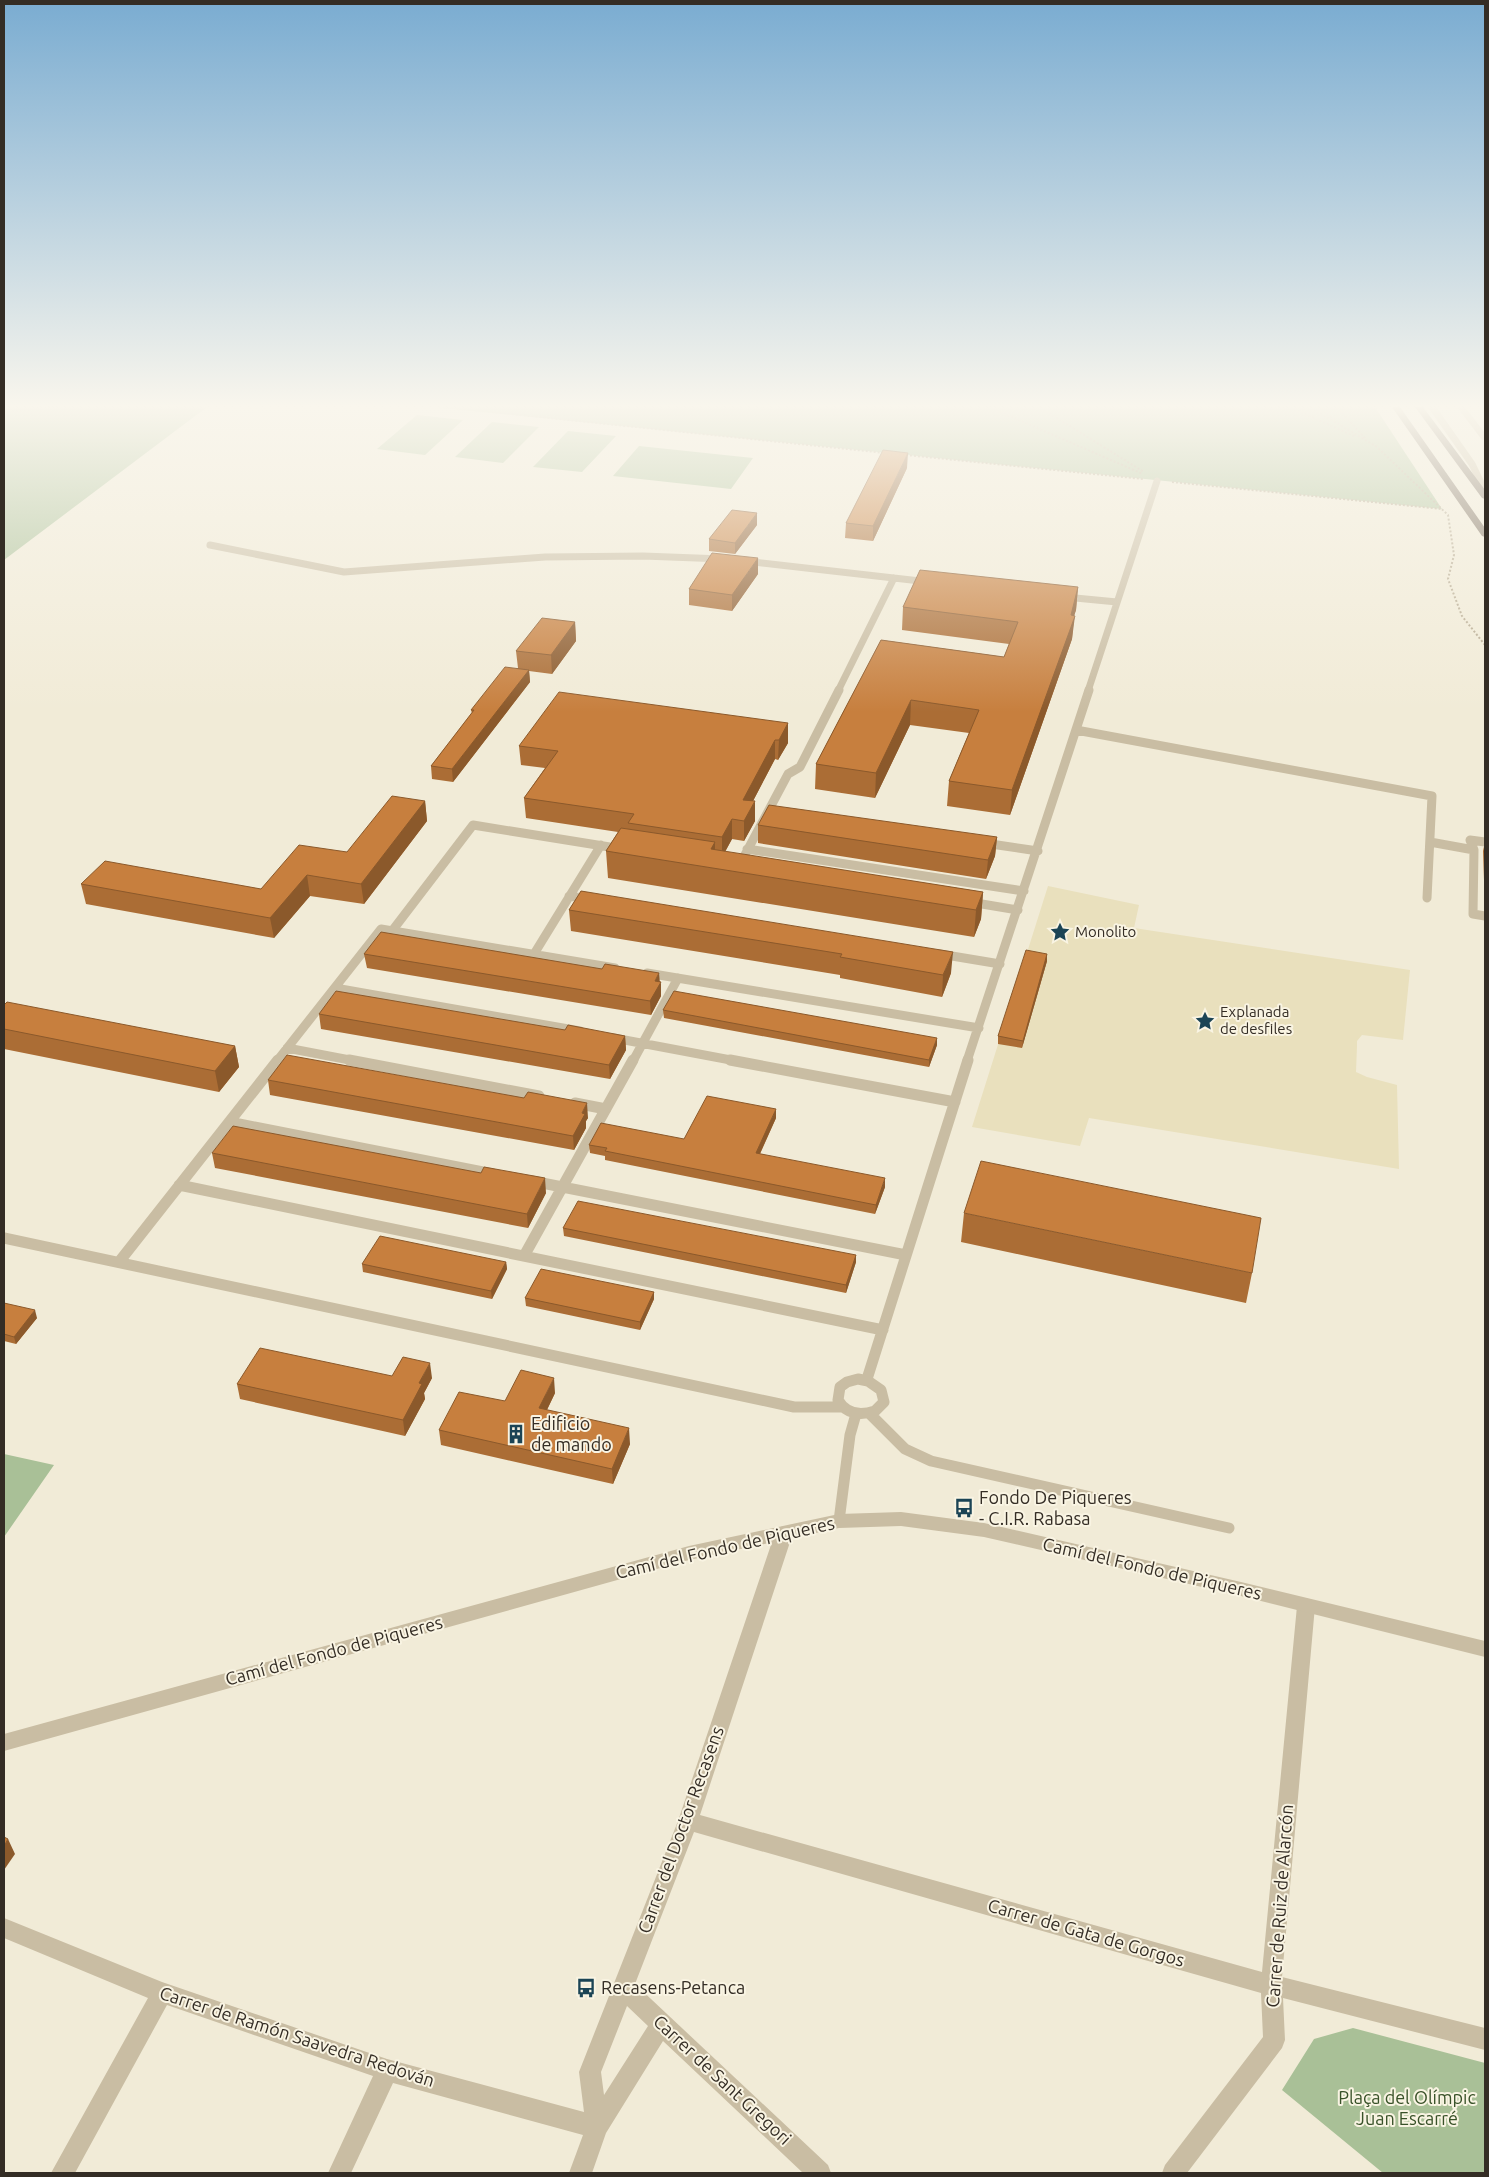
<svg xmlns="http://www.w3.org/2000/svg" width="1489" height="2177" font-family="Ubuntu,sans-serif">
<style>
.green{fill:#a9c097}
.plaza{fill:#e9e0bd}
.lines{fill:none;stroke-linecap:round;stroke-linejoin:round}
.path{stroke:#b4a78d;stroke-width:2;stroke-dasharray:2 2;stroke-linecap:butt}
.service-far2{stroke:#c9bda3;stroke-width:7}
.service-far1{stroke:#c9bda3;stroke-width:9}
.service{stroke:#c9bda3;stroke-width:11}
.minor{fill:#c9bda3;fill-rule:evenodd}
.tertiary{fill:#c9bda3;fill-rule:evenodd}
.primary{fill:#766856;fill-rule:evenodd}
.wall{fill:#ab6d35}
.shaded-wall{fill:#8b592b}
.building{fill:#c77f3e;stroke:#8b592b}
.labels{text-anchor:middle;stroke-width:4;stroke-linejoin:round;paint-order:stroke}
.poi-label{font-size:15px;fill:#342d25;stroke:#f9f4e3;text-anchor:start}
.near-poi-label{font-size:18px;fill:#342d25;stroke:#f9f4e3;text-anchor:start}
.near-street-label{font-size:18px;fill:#342d25;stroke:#f9f4e3}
.near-park-label{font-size:18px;fill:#395229;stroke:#f9f4e3}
</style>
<rect width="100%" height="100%" fill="#f1ebd7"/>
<path class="green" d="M4,407H207L4,560Z
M433,407H1375L1442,509Z
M417,415L463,420L425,455L377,449Z
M492,422L539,427L503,463L455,457Z
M568,431L616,436L582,472L533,467Z
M639,446L753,458L731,489L613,476Z
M4,1454L54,1465L4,1537Z
M1353,2028L1485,2063V2173H1383L1282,2090L1314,2039Z"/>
<path class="plaza" d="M1048,886L1139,905L1134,928L1410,970L1403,1040L1362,1035L1357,1041V1046L1356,1072L1367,1077L1397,1085L1399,1169L1089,1118L1080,1146L972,1127Z"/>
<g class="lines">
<path class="path" d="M444,407L885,453
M989,407L1143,474
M1039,407L1144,472
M1278,407L1296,410L1354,436
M1310,407L1377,447L1448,515L1454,555L1448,579L1462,616L1485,645
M1317,407L1337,421
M1337,407L1365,438
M4,412L55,407
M906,455L1143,479
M1172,482L1442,509"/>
<path class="service-far2" d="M1432,407L1472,464L1485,491
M210,545L344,572L545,557L643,556L723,559
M745,561L929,582
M1065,597L1117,602
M838,691L894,578
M1088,691L1157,481"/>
<path class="service-far1" d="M1076,730L1432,796L1427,898
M1430,842L1474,850
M1485,842L1470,840L1474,850L1473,914L1485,916
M984,843L1038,851
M747,849L1024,891
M739,866L788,774L800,767L839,690
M569,896L589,899
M970,902L1018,910
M392,931L473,825L622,849
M534,954L601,845
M940,954L1000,964
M647,973L979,1028
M335,988L580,1031
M614,1038L736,1061
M287,1048L355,1061
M277,1061L381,929L615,968
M633,1061L678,978
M967,1061L1089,690"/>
<path class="service" d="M349,1060L539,1096
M730,1060L955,1102
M575,1103L606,1109
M229,1122L493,1174
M532,1181L906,1255
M179,1185L883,1330
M4,1238L794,1407H841
M524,1256L633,1060
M119,1262L278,1060
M858,1379L868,1381L881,1390L884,1402L875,1411C860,1416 846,1414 838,1400L840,1387L847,1382Z
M867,1379L968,1060
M869,1413L905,1449L931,1461L1229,1528
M839,1521L850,1435L856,1414"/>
<path class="minor" d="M1457,407H1465L1485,433V440H1482Z
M784,1526L790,1528L793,1533L700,1815L1262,1972L1297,1606L1300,1601L1306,1598L1312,1601L1315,1606L1282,1977L1485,2028V2050L1283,1998L1285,2040L1282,2048L1187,2173H1162L1165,2165L1263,2037L1261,1993L694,1832L635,1984L828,2165L831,2173H803L663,2041L606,2133L592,2173H569L583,2135L393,2083L351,2173H328L373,2076L167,2005L75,2173H51L148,1998L4,1938V1918L162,1982L387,2059L584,2112L579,2072L678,1821L775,1533L778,1528ZM627,2006L648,2026L604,2095L601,2072Z"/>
<path class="tertiary" d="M901,1512L984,1523L1241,1582L1485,1641V1657L1241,1596L984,1537L901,1526L839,1528L689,1560L4,1751V1734L689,1546L839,1514Z"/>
<path class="primary" d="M1392,407H1400L1485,528V537L1482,536Z
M1415,407H1423L1485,490V499L1482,498Z"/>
</g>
<path class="wall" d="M907,468L873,541L845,538L846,523Z
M757,525L735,554L709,551V539Z
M758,574L732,611L689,605V589Z
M1078,587L1076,610L1074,616L1072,639L1010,815L947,806L949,781L969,733L910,725L875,798L815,789L816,764L881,640L1004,657L1009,644L902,630L903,607Z
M575,622L576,641L552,674L529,671L530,682L453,782L432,779L431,766L472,713L471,710L518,668L516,651Z
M788,723V743L778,760L775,759L753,801L755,821L744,841L732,839L725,852L983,892L981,919L974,937L608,878L606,851L618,832L526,818L524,798L545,768L521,765L519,746Z
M425,801L427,821L364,904L310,896L274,938L86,904L81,884L261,889L347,852Z
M758,825L997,837L995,856L986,879L758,843Z
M1485,842V909L1483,851Z
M581,891L951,973L942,997L840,978V975L571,931L569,910Z
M364,954L660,981L661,996L651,1015L367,968Z
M1047,954V961L1022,1048L998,1044V1036Z
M4,1005L235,1046L239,1067L219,1092L4,1049Z
M663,1010L937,1045L929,1067L664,1018Z
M319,1014L565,1030L625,1036L626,1050L610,1079L321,1029Z
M268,1080L588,1118L586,1121V1128L574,1150L270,1095Z
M776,1118L760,1154L885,1187L875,1214L605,1160V1156L590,1153L589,1145L684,1139Z
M212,1153L546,1193L528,1228L215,1168Z
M964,1213L1252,1273L1246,1303L961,1242Z
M563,1228L856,1255V1262L846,1293L564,1236Z
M506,1262L507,1269L492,1299L363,1272L362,1264Z
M654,1292V1299L640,1330L526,1306L525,1298Z
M4,1303L37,1318L16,1344L4,1341Z
M392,1376L432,1378L424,1393L425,1399L405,1436L240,1399L237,1384Z
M555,1393L547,1410L630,1444L613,1484L441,1445L439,1430L505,1401Z"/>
<path class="shaded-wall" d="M908,453L907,468L873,541V526Z
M757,513V525L735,554V543Z
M758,558V574L732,611V595Z
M1078,587L1076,610L1072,622L1075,616L1072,639L1010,815L1012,790L1071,615Z
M575,622L576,641L552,674L551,655Z
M529,670L530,682L453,782L452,769Z
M911,700L910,725L875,798L876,773Z
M788,723V743L778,760L779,740Z
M775,740V759L743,820V800Z
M425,801L427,821L364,904L361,884Z
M755,801V821L744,841V821Z
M732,819V839L722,857V837Z
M997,837L995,856L986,879L988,860Z
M715,842V868L711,849Z
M307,875L310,896L274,938L270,918Z
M983,892L981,919L974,937L976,910Z
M953,952L951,973L942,997L943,975Z
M1047,954V961L1022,1048L1023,1041Z
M659,973L660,984L661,982V996L651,1015L650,1001L655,981Z
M625,1036L626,1050L610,1079L609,1065Z
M937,1038V1045L929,1067V1060Z
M235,1046L239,1067L219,1092L215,1071Z
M587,1103L588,1118L586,1121V1128L574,1150L573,1136L582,1113Z
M776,1109V1118L756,1162V1153Z
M545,1178L546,1193L528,1228L527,1214Z
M885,1178V1187L875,1214L876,1205Z
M856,1255V1262L846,1293V1285Z
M506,1262L507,1269L492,1299L491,1291Z
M654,1292V1299L640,1330V1322Z
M35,1310L37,1318L16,1344L14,1337Z
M430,1363L432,1378L424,1393L425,1399L405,1436L403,1420L419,1383Z
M554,1378L555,1393L540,1424L539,1408Z
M629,1428L630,1444L613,1484L612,1469Z
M8,1839L15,1854L4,1870V1846Z"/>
<path class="building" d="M883,450L908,453L873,526L846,523Z
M732,510L757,513L735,543L709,539Z
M712,553L758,558L732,595L689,589Z
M920,570L1078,587L1071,615L1075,616L1012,790L949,781L979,710L911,700L876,773L816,764L881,640L1004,657L1018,622L903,607Z
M542,618L575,622L551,655L516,651Z
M505,667L529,670L452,769L431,766L474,710H471Z
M559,692L788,723L779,740H775L743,800L755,801L744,821L732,819L722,837L628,823L634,814L524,798L558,751L519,746Z
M392,796L425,801L361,884L307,875L270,918L81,884L105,861L261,889L299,845L347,852Z
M769,805L997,837L988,860L758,825Z
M621,828L715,842L711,849L983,892L976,910L606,851Z
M581,891L953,952L943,975L840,957L842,954L569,910Z
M381,932L602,969L605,964L659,973L655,981L661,982L650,1001L364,954Z
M1026,950L1047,954L1023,1041L998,1036Z
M336,991L565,1030L568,1025L625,1036L609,1065L319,1014Z
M674,991L937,1038L929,1060L663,1010Z
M7,1002L235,1046L215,1071L4,1029V1005Z
M287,1055L524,1098L528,1092L587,1103L582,1113L585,1114L573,1136L268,1080Z
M707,1096L776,1109L756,1153L885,1178L876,1205L605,1151L607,1148L589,1145L601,1123L684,1139Z
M233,1126L481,1173L484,1167L545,1178L527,1214L212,1153Z
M981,1161L1261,1218L1252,1273L964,1213Z
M578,1201L856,1255L846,1285L563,1228Z
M380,1236L506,1262L491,1291L362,1264Z
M541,1269L654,1292L640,1322L525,1298Z
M4,1303L35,1310L14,1337L4,1334Z
M260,1348L392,1376L403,1357L430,1363L419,1383L422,1384L403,1420L237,1384Z
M521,1370L554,1378L539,1408L629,1428L612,1469L439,1430L459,1392L505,1401Z
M4,1837L8,1839L4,1846Z"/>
<linearGradient id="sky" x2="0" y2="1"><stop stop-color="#7aacd1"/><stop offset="0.57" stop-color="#f9f6ed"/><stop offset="1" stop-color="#f9f6ed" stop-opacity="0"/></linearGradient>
<rect width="1489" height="712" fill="url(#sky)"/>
<defs>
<symbol id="sight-bare" viewBox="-9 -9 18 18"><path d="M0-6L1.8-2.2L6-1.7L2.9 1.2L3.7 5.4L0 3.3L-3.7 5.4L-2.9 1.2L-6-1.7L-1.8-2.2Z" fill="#1b4455" stroke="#f9f4e3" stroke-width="2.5" paint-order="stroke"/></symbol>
<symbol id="building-bare" viewBox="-9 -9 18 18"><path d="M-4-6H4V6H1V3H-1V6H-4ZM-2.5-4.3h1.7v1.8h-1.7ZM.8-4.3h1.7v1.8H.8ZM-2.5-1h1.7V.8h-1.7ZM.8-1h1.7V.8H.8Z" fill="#1b4455" stroke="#f9f4e3" stroke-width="2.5" paint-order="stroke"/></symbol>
<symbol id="bus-bare" viewBox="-9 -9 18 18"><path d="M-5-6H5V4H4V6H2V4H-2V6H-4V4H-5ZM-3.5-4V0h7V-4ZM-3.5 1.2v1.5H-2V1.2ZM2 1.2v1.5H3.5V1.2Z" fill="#1b4455" stroke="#f9f4e3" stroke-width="2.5" paint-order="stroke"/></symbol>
</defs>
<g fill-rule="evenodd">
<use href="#sight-bare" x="1046" y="918" width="28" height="28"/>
<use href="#sight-bare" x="1191" y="1007" width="28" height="28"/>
<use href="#building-bare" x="502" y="1420" width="28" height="28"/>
<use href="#bus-bare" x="950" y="1494" width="28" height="28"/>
<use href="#bus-bare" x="572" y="1974" width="28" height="28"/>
</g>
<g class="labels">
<g class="poi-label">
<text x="1075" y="937">Monolito</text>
<text x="1220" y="1017">Explanada<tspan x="1220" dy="17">de desfiles</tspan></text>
</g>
<g class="near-poi-label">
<text x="531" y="1430">Edificio<tspan x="531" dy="21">de mando</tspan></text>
<text x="979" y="1504">Fondo De Piqueres<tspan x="979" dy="21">- C.I.R. Rabasa</tspan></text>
<text x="601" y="1994">Recasens-Petanca</text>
</g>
<g class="near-street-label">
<text transform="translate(725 1548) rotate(-13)" y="6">Camí del Fondo de Piqueres</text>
<text transform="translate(1152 1569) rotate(13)" y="6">Camí del Fondo de Piqueres</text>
<text transform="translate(334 1651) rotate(-15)" y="6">Camí del Fondo de Piqueres</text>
<text transform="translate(681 1830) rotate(-70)" y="6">Carrer del Doctor Recasens</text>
<text transform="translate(1280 1906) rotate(-86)" y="6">Carrer de Ruiz de Alarcón</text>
<text transform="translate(1086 1933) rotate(16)" y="6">Carrer de Gata de Gorgos</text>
<text transform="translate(297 2037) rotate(18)" y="6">Carrer de Ramón Saavedra Redován</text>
<text transform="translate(722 2080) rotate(43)" y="6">Carrer de Sant Gregori</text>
</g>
<g class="near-park-label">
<text x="1407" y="2104">Plaça del Olímpic<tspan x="1407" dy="21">Juan Escarré</tspan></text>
</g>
</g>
<rect width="1489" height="2177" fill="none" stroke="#342d25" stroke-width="10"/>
</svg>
